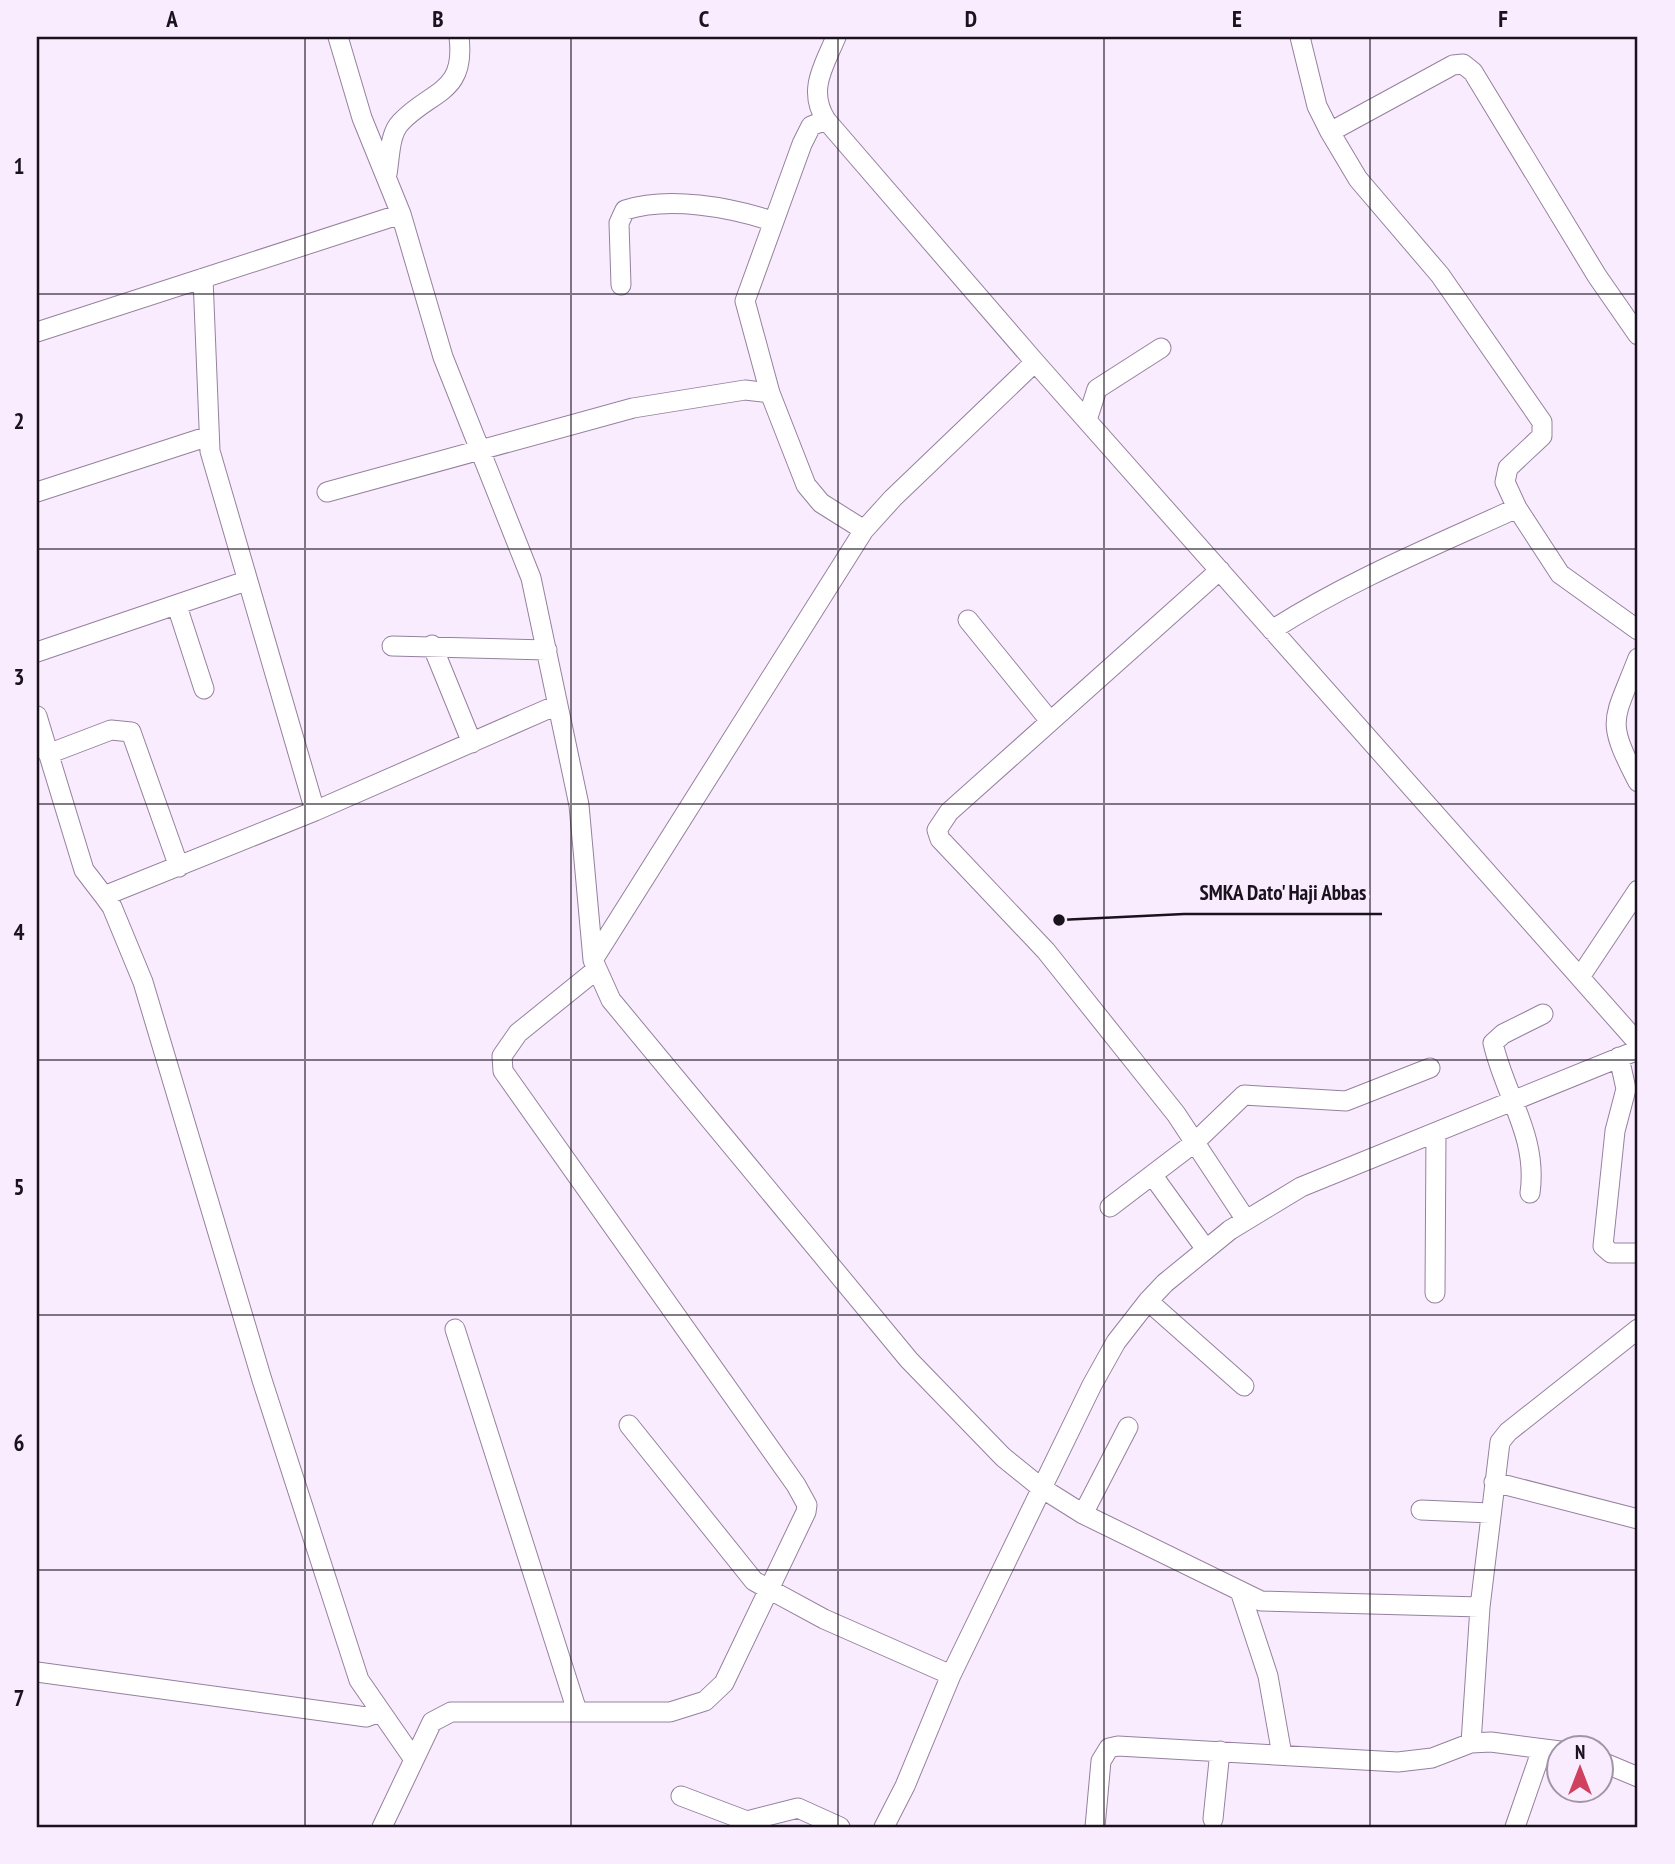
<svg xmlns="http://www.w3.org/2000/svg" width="1675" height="1864" font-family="'PT Sans Narrow',sans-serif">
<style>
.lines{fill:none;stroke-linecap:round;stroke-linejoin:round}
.minor-casing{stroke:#95819d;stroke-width:21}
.minor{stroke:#fff;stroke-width:19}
.grid{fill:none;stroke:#1a121d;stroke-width:2;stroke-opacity:0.55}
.leader{fill:none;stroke:#1a121d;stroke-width:2.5}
.callout-dot{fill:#1a121d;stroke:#faecff;stroke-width:2.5}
.callout-label{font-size:21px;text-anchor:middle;font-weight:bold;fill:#1a121d;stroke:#faecff;stroke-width:7;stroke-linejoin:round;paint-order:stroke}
.neatline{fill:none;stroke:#1a121d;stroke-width:2.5}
.grid-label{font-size:23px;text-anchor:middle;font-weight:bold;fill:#1a121d}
</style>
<rect width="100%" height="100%" fill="#faecff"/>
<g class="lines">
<defs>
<path id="minor" d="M338,37L362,118L401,214L443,357L531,578L579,805L593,960L611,1000L909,1360L1003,1457L1040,1487L1083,1514L1261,1601L1480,1607
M836,37C824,66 807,90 826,120L1035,362L1638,1043
M1300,37L1317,106L1330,132L1453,65L1463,64L1473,72L1597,276L1638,335
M1330,132L1358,179L1440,275L1542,422V436L1508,468L1505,482L1517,508L1560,574L1638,630
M387,174C390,158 389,134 401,122C431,90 466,94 459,37
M203,278L210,451L315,811
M621,285L619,223L625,210C669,196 729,207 772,221
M37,332L401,214
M770,393L745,301L802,144L811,126L826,120
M1087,420L1097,389L1161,348
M37,492L209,436
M327,492L633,408L745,390L770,393L806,485L821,503L864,530
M1220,570L949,812L937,830L940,839L1046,951L1176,1114L1246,1220
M177,606L204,689
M968,620L1050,721
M1272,630C1350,580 1434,546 1517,508
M432,645L472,743
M392,646L547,650
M37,652L246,581
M1638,658C1613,723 1605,718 1638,782
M37,716L84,870L104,896L315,811L557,705
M48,754L111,730L131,732L179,867
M104,896L112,907L143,982L262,1380L359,1680L413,1758
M593,960L864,530L893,498L1035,362
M1580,977L1638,890
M1619,1057L1626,1089L1615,1131L1603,1246L1611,1253H1638
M1153,1176L1205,1248
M1530,1193C1538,1136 1505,1096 1493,1043L1503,1034L1543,1014
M1110,1207L1194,1143L1244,1095L1346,1101L1430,1068
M1435,1293L1436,1133
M1148,1301L1244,1386
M455,1329L577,1711
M629,1425L754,1581L824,1619L951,1675
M1494,1482L1638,1519
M1421,1510L1490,1513
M1083,1514L1128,1427
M1241,1594L1268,1676L1282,1755
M37,1672L352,1715L366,1717L380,1712
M1471,1743L1480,1607L1500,1442L1508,1432L1638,1329
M1602,1762L1638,1777
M681,1796L747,1821L798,1808L840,1827
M1213,1819L1220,1751
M382,1827L432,1722L451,1712H670L705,1701L724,1683L806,1512L807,1505L796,1485L503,1071L502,1056L518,1033L596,970
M884,1827L905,1786L951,1675L1092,1385L1116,1342L1148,1301L1165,1283L1230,1230L1301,1187L1638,1050
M1095,1827L1101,1761L1109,1748L1118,1746L1398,1762L1432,1758L1471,1743L1491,1742L1560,1751
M1515,1827L1542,1749"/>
</defs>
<use href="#minor" class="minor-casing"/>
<use href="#minor" class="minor"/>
</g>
<path class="grid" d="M305,37V1827M571,37V1827M838,37V1827M1104,37V1827M1370,37V1827M37,294H1638M37,549H1638M37,804H1638M37,1060H1638M37,1315H1638M37,1570H1638"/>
<path class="leader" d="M1059 920L1184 914H1382"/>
<circle class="callout-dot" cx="1059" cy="920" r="7"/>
<g class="callout-label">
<text x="1283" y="900">SMKA Dato' Haji Abbas</text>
</g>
<rect width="1675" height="1864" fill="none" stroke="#faecff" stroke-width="77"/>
<g transform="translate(1580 1769)"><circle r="33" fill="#faecff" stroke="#a095a5" stroke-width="2"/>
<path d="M0-5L12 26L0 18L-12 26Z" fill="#d0405f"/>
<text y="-10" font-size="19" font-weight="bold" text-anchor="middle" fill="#1a121d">N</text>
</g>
<rect x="38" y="38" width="1598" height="1788" class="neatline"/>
<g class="grid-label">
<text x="172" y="27">A</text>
<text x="438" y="27">B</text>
<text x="704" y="27">C</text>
<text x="971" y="27">D</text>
<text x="1237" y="27">E</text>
<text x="1503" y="27">F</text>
<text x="19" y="174">1</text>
<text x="19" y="429">2</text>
<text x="19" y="685">3</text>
<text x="19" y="940">4</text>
<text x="19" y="1195">5</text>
<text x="19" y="1451">6</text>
<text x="19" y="1706">7</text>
</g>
</svg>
